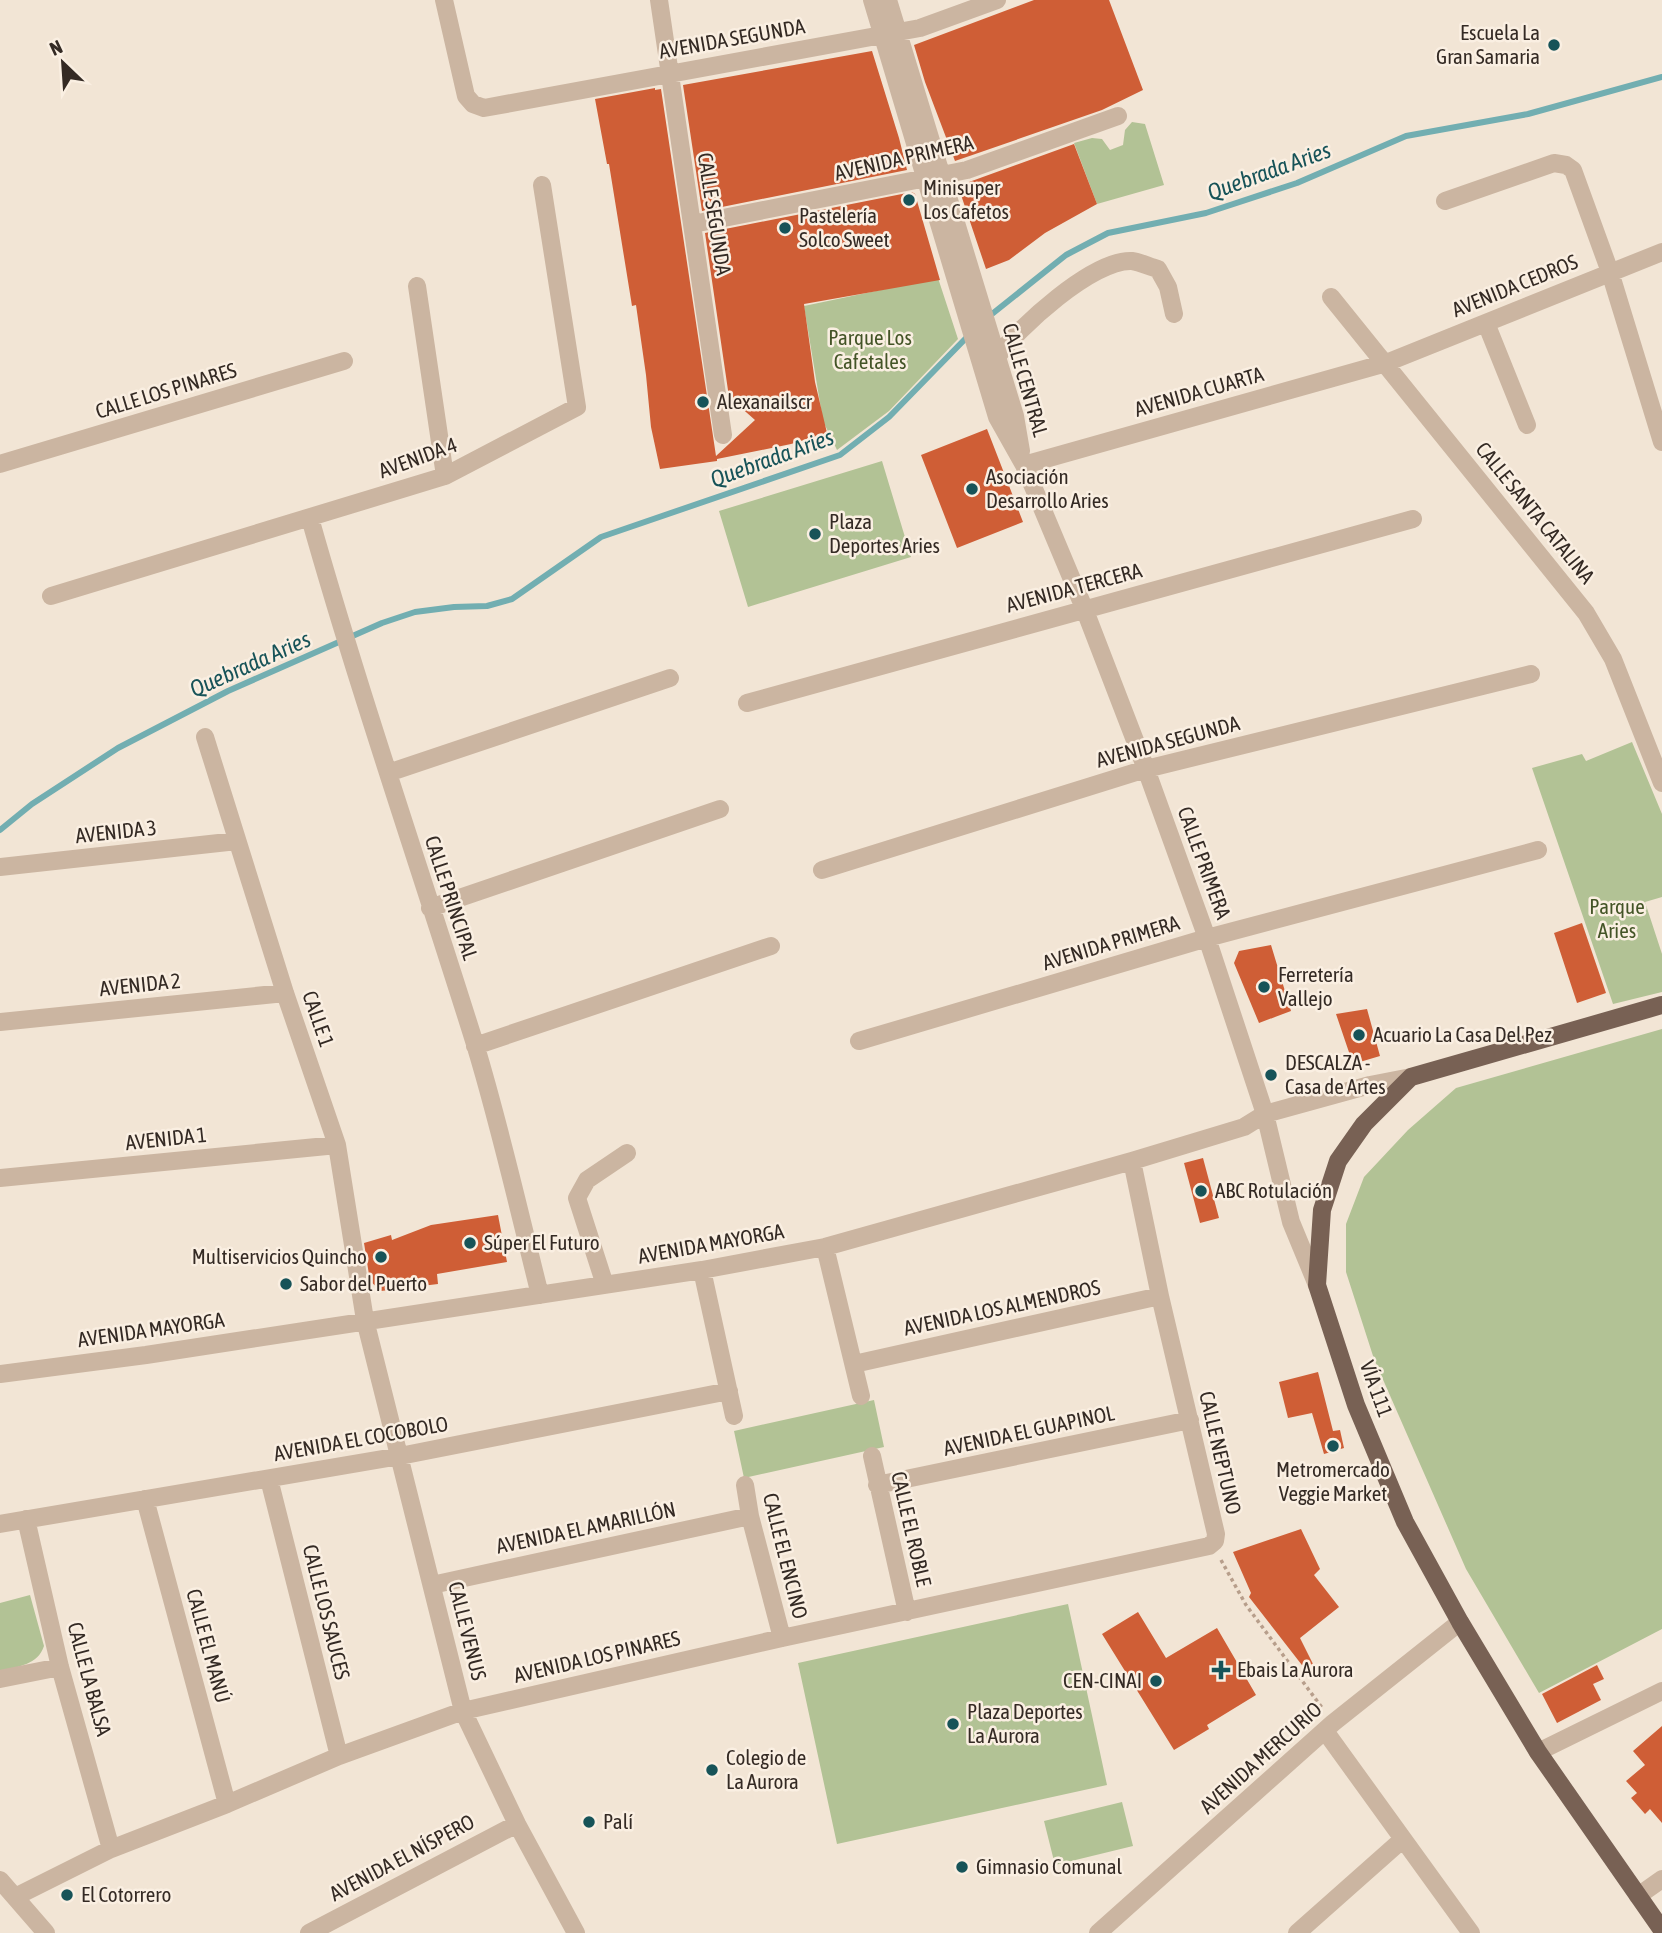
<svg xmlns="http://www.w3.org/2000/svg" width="1662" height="1933" font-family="'Asap Condensed',sans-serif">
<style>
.green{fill:#b2c295}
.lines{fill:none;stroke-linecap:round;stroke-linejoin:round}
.stream{stroke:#72aeb1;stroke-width:6}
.building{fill:#cf5e36}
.path{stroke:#b79e8b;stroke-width:3.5;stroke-dasharray:3.5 3.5;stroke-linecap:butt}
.minor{stroke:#cbb5a1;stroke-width:18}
.major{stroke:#786154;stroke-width:18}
.poi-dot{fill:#175358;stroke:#faefe2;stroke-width:2.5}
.labels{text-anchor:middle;stroke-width:5;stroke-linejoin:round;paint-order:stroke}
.poi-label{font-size:21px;fill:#342a24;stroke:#faefe2;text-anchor:start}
.street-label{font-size:21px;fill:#342a24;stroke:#faefe2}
.park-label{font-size:21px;fill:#435426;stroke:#faefe2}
.water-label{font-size:23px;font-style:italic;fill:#175358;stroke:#faefe2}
</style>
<rect width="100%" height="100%" fill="#f2e5d5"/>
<path class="green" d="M1132,122L1145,124L1164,185L1097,204L1074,143L1092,138L1102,139L1110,150L1123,145L1125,130Z
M938,278L958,339L889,411L837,450L823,421L804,306Z
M882,461L911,557L748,607L719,511Z
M1632,742L1662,814V897L1645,902L1662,954V992L1613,1004L1532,768L1582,754L1586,761Z
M1662,1029V1629L1539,1693L1466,1569L1374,1359L1346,1272V1224L1364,1177L1408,1130L1456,1088Z
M874,1400L884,1447L744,1478L734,1431Z
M30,1595L44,1646C38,1665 18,1666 0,1672V1603Z
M1068,1604L1107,1785L837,1844L798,1663Z
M1122,1802L1133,1846L1055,1865L1044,1821Z"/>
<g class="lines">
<path class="stream" d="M987,318L1066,255L1108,233L1206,213L1297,183L1406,136L1528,114L1662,77
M0,830L32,804L118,748L228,691L382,623L415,612L454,607L487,606L512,599L601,537L840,455L889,417L969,335"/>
</g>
<path class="building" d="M1034,0H1109L1143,90L1102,110L955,161L925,82L914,45Z
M872,51L899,138L907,170L702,211L683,85Z
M655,88V90L661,89L716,456L755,420L729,397L705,233L912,192L915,194L940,280L804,304L815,382L827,433L791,444L717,459V461L660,469L651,427L646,375L636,305L632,306L609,164H607L595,99Z
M1074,144L1097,204L1045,233L1009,260L986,269L958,186Z
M987,429L1023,522L957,548L921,455Z
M1582,923L1606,993L1577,1003L1554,933Z
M1271,945L1291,1011L1259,1023L1234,963L1239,951Z
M1367,1009L1380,1056L1353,1064L1336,1014Z
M1203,1158L1219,1218L1200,1223L1184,1163Z
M498,1215L507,1262L437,1274L438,1284L381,1291L370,1281L364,1243L391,1235L392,1240L431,1225Z
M1318,1372L1333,1431L1340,1430L1344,1448L1324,1454L1312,1413L1288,1418L1279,1382Z
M1301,1529L1320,1569L1314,1575L1339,1607L1300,1638L1318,1674L1312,1678L1249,1597L1251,1593L1233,1552Z
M1138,1612L1166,1658L1217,1628L1256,1695L1207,1725L1209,1729L1174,1750L1102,1634Z
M1597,1665L1604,1679L1593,1684L1601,1700L1557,1723L1542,1694Z
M1662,1726V1823L1650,1809L1645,1814L1631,1798L1637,1793L1626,1781L1645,1765L1633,1751Z"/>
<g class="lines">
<path class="path" d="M1221,1560L1246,1605L1323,1709"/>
<path class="minor" d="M444,0L466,96L473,104L484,108L920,28L997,0
M659,0L723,435
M872,0L997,417L1024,465L1084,608L1146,769L1207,938L1265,1114L1291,1222L1317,1285
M888,0L1015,416L1021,451
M1445,201L1554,163L1566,165L1573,170L1610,272L1662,442
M693,224L967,170L1118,116
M417,286L445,476
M1331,297L1586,613L1613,659L1662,783
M1486,323L1527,425
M996,358C1018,328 1093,259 1132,261C1140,262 1150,267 1158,269L1168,287L1174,314
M0,464L344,361
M1024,465L1386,363L1662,252
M310,518C360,695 420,868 475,1044C500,1126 519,1211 540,1295
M51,596L445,476L577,407L542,185
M747,703L1413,519
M205,737L285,993L337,1145L365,1320L463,1711L517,1824L576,1933
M388,773L670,678
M0,867L237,841
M822,870L1146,769L1531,674
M430,908L720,809
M0,1022L285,993
M859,1041L1207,938L1538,850
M475,1046L771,946
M0,1178L337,1145
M825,1247L861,1396
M702,1270L734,1416
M605,1285L577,1198L587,1180L627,1153
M854,1364L1160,1296
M0,1374L146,1355L702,1270L825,1247L1132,1161L1244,1127L1265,1114L1370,1085L1411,1077
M872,1456L907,1612
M269,1479L339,1756
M745,1485L750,1516L782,1638
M877,1485L1190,1420
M145,1499L227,1804
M26,1519L60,1667L111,1849
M0,1524L400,1456L729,1391
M432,1585L750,1516
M0,1679L60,1667
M1325,1731L1471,1933
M1538,1752L1662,1691
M0,1880L46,1933
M1638,1896L1662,1879
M15,1897L111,1849L227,1804L339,1756L463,1711L782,1638L1209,1546L1215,1541L1216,1534L1160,1296L1132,1161
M309,1933L517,1824
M1098,1933L1333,1723L1460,1622
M1297,1933L1403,1839"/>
<path class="major" d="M1662,1005L1411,1077L1364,1124L1338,1161L1322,1210L1317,1285L1356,1405L1405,1522L1460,1622L1538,1752L1662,1930"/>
</g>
<g class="poi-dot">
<circle cx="1554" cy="45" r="7"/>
<circle cx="909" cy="200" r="7"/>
<circle cx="785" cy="228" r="7"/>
<circle cx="703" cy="402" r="7"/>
<circle cx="972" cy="489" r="7"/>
<circle cx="815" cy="534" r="7"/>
<circle cx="1264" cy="987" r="7"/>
<circle cx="1359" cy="1035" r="7"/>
<circle cx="1271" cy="1075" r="7"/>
<circle cx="1201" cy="1191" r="7"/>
<circle cx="470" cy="1243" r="7"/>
<circle cx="381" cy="1257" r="7"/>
<circle cx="286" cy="1284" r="7"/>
<circle cx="1333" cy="1446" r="7"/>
<path d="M1217.5 1659.5h7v7h7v7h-7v7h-7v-7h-7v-7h7z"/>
<circle cx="1156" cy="1681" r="7"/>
<circle cx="953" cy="1724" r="7"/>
<circle cx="712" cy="1770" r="7"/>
<circle cx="589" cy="1822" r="7"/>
<circle cx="962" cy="1867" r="7"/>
<circle cx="67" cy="1895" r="7"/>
</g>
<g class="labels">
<g class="poi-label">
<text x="1540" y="40" text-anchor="end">Escuela La<tspan x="1540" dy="24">Gran Samaria</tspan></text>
<text x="923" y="195">Minisuper<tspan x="923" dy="24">Los Cafetos</tspan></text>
<text x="799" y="223">Pastelería<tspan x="799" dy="24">Solco Sweet</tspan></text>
<text x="717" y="409">Alexanailscr</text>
<text x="986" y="484">Asociación<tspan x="986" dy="24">Desarrollo Aries</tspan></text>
<text x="829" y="529">Plaza<tspan x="829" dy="24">Deportes Aries</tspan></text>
<text x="1278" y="982">Ferretería<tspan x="1278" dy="24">Vallejo</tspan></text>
<text x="1373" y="1042">Acuario La Casa Del Pez</text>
<text x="1285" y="1070">DESCALZA -<tspan x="1285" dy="24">Casa de Artes</tspan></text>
<text x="1215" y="1198">ABC Rotulación</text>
<text x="484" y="1250">Súper El Futuro</text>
<text x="367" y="1264" text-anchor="end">Multiservicios Quincho</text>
<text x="300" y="1291">Sabor del Puerto</text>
<text x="1333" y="1477" text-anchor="middle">Metromercado<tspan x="1333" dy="24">Veggie Market</tspan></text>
<text x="1237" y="1677">Ebais La Aurora</text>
<text x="1142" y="1688" text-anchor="end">CEN-CINAI</text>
<text x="967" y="1719">Plaza Deportes<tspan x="967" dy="24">La Aurora</tspan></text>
<text x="726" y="1765">Colegio de<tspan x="726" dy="24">La Aurora</tspan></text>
<text x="603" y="1829">Palí</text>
<text x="976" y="1874">Gimnasio Comunal</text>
<text x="81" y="1902">El Cotorrero</text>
</g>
<g class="street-label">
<text transform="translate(732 39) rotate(-10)" y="7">AVENIDA SEGUNDA</text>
<text transform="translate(904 158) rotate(-13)" y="7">AVENIDA PRIMERA</text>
<text transform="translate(714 214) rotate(81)" y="7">CALLE SEGUNDA</text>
<text transform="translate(1515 286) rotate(-22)" y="7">AVENIDA CEDROS</text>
<text transform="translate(1025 380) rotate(74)" y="7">CALLE CENTRAL</text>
<text transform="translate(166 391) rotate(-17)" y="7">CALLE LOS PINARES</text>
<text transform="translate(1199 392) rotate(-16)" y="7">AVENIDA CUARTA</text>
<text transform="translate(418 458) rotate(-20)" y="7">AVENIDA 4</text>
<text transform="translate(1535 513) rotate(51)" y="7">CALLE SANTA CATALINA</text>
<text transform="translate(1074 588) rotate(-15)" y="7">AVENIDA TERCERA</text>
<text transform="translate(1168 742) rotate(-15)" y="7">AVENIDA SEGUNDA</text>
<text transform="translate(116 832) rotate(-6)" y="7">AVENIDA 3</text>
<text transform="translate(1204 863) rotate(70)" y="7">CALLE PRIMERA</text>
<text transform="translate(451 898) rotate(72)" y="7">CALLE PRINCIPAL</text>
<text transform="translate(1111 943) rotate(-17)" y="7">AVENIDA PRIMERA</text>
<text transform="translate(140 985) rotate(-6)" y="7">AVENIDA 2</text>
<text transform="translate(318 1019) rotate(71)" y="7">CALLE 1</text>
<text transform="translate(166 1139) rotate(-6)" y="7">AVENIDA 1</text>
<text transform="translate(711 1244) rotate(-10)" y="7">AVENIDA MAYORGA</text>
<text transform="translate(1002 1308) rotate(-12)" y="7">AVENIDA LOS ALMENDROS</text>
<text transform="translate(151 1330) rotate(-8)" y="7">AVENIDA MAYORGA</text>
<text transform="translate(1376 1389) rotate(70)" y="7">VÍA 111</text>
<text transform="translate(1029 1431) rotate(-12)" y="7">AVENIDA EL GUAPINOL</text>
<text transform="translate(361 1439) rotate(-10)" y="7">AVENIDA EL COCOBOLO</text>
<text transform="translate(1220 1453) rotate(77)" y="7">CALLE NEPTUNO</text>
<text transform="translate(586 1528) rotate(-12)" y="7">AVENIDA EL AMARILLÓN</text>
<text transform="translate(911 1529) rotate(77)" y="7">CALLE EL ROBLE</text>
<text transform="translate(785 1556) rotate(76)" y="7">CALLE EL ENCINO</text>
<text transform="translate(326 1612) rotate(76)" y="7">CALLE LOS SAUCES</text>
<text transform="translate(467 1631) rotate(76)" y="7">CALLE VENUS</text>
<text transform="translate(208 1646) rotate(75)" y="7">CALLE EL MANÚ</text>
<text transform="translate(597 1657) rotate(-13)" y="7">AVENIDA LOS PINARES</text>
<text transform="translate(89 1679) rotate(75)" y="7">CALLE LA BALSA</text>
<text transform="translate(1261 1758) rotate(-42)" y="7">AVENIDA MERCURIO</text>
<text transform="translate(402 1858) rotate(-28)" y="7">AVENIDA EL NÍSPERO</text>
</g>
<g class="park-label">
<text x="870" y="345">Parque Los<tspan x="870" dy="24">Cafetales</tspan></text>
<text x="1617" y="914">Parque<tspan x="1617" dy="24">Aries</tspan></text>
</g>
<g class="water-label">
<text transform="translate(1269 171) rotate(-20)" y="8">Quebrada Aries</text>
<text transform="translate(772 458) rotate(-20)" y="8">Quebrada Aries</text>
<text transform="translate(250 664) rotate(-24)" y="8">Quebrada Aries</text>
</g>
</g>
<g transform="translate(63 63) rotate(335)" stroke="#faefe2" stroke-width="5" paint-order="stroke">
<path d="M0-5L12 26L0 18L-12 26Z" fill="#342a24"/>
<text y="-10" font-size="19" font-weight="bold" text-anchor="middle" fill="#342a24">N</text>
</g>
</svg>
